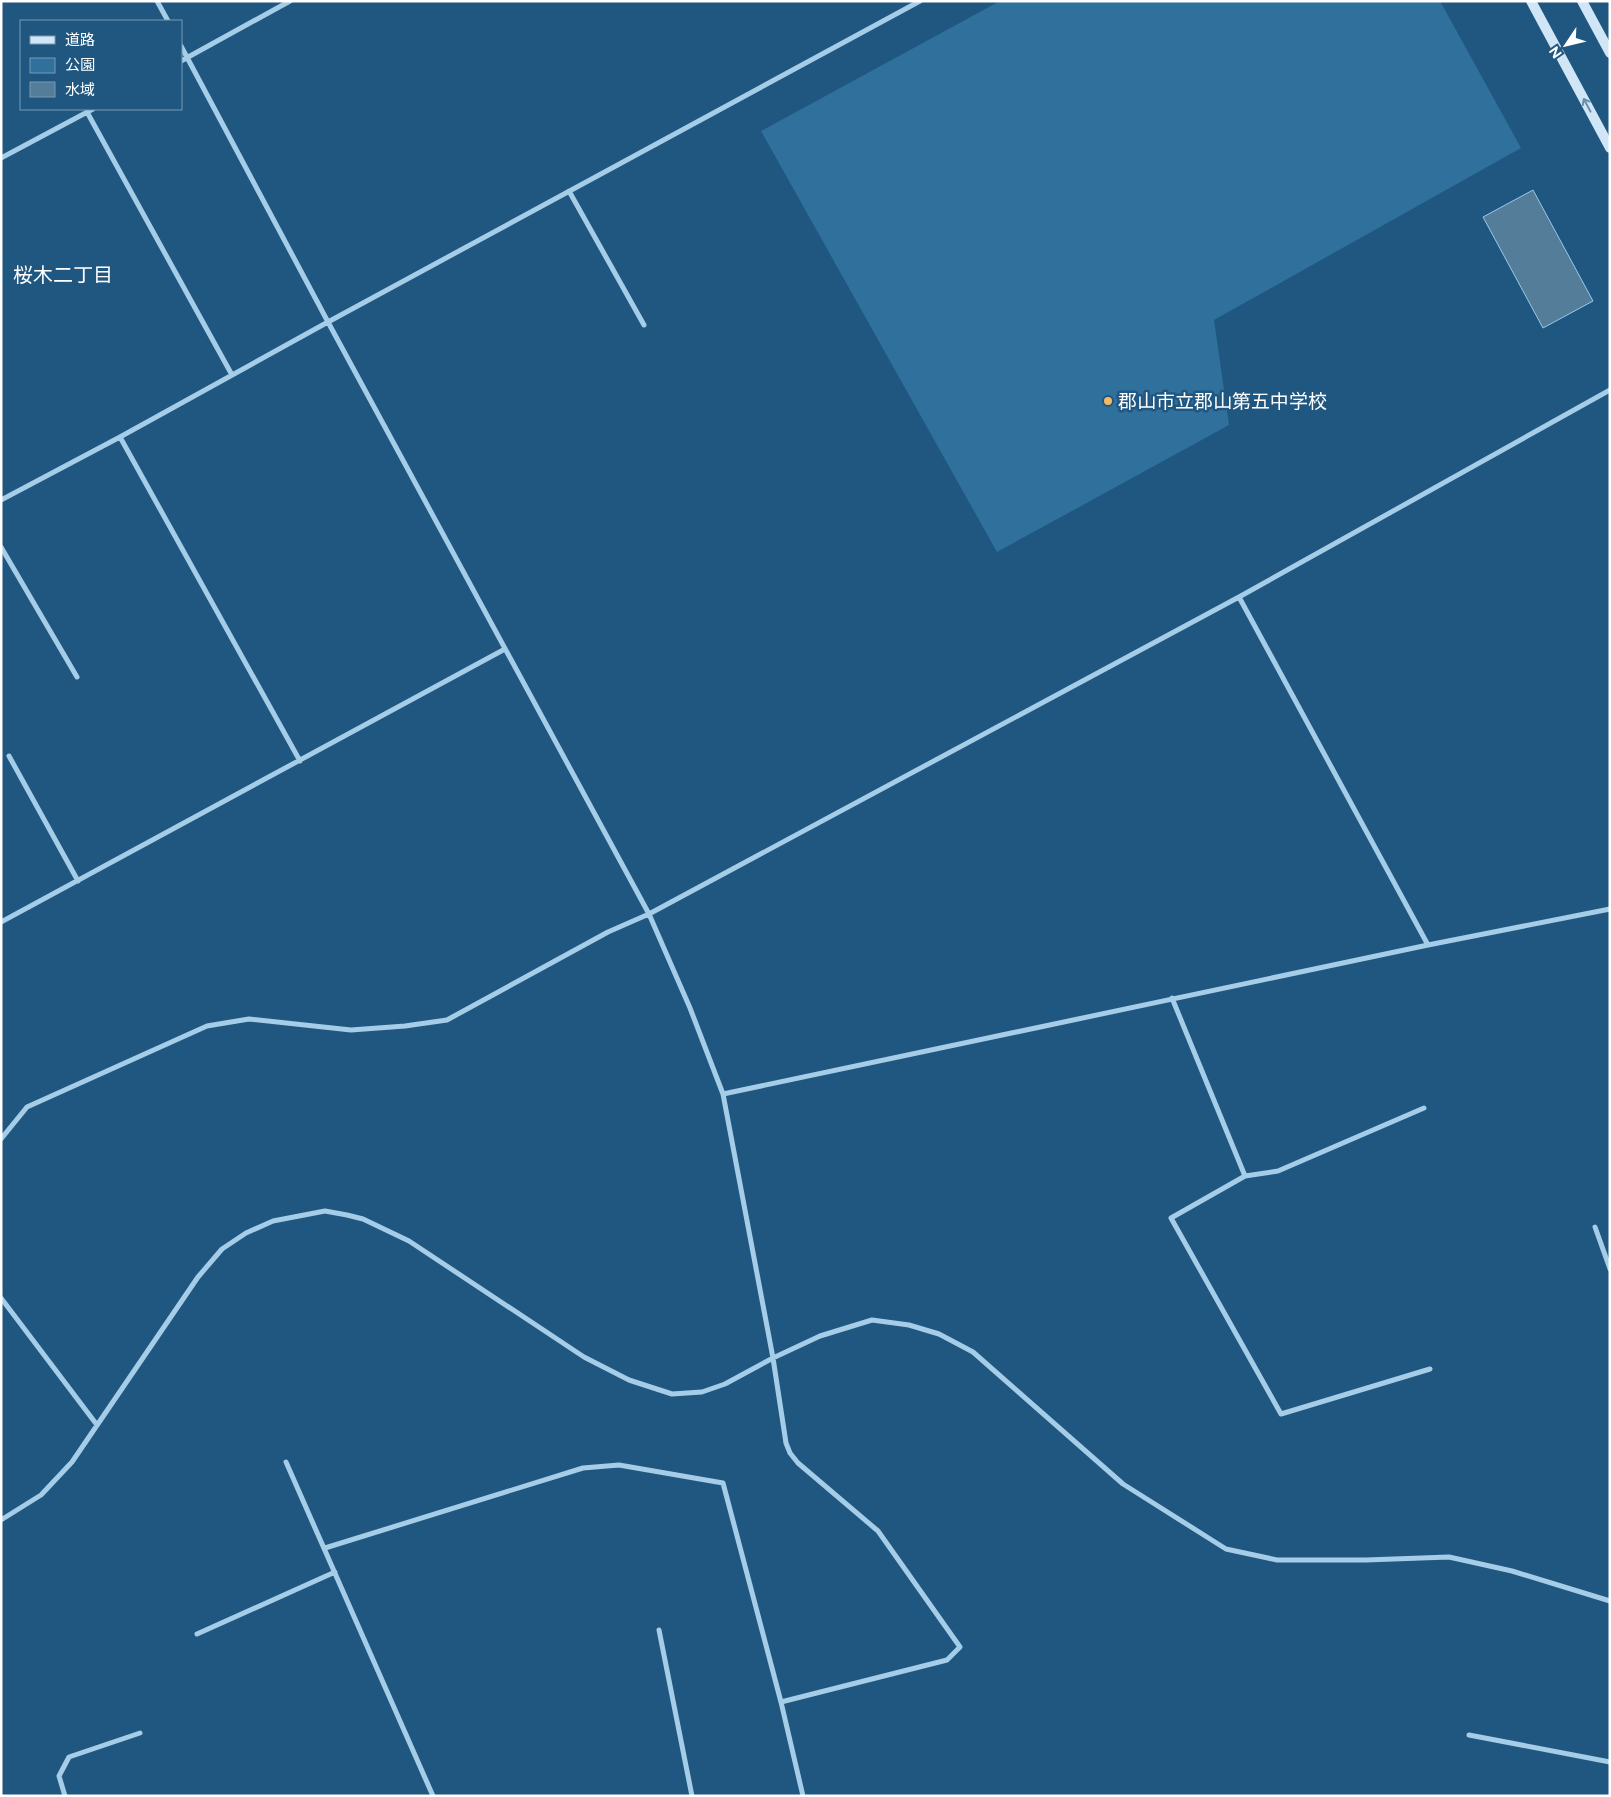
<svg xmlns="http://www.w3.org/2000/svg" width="1611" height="1797" font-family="Figtree,'Noto Sans JP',sans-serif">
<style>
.green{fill:#2f709d}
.water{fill:#547d9a;stroke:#99c9ea}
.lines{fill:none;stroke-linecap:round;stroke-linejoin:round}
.street{stroke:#a5cde8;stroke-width:5}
.secondary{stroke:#d0e6f6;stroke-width:10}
.oneway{stroke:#6690b0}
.poi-dot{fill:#f6b865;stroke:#205781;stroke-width:2}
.labels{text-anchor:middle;stroke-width:5;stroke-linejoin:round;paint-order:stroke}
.poi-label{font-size:19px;fill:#fff;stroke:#205781;text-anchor:start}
.neighbourhood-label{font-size:20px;fill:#fff;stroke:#205781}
</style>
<rect width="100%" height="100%" fill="#205781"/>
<path class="green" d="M1000,1H1440L1521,148L1214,320L1229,425L997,552L761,131Z"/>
<path class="water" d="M1533,190L1593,301L1543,328L1483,217Z"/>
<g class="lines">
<path class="street" d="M157,1L168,21
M181,46L328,322L649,914L690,1008L723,1094L773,1358L786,1443L790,1453L798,1463L878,1531L960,1647L947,1660L781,1702
M181,61L290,1
M87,112L232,375
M1,158L93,109
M569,191L644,325
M120,437L300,761
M1,500L120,437L328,322L920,1
M1,547L77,677
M1239,597L1428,945
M9,756L78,881
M1,922L505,649
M1172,998L1245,1176L1171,1218L1281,1414L1430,1369
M723,1094L1428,945L1610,909
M1,1139L27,1107L207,1026L249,1019L351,1030L405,1026L447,1020L608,932L649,914L1239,597L1610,390
M1245,1176L1278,1171L1424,1108
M1595,1227L1610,1269
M1,1298L97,1425
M286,1462L433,1796
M1,1520L41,1495L72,1462L198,1277L222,1249L246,1233L273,1221L325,1211L347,1215L363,1219L409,1241L584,1357L629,1380L672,1394L702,1392L725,1384L773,1358L820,1336L872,1320L909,1325L939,1334L973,1352L1123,1484L1226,1549L1277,1560H1366L1449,1557L1512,1571L1610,1601
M325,1548L583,1468L619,1465L723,1483L781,1702L803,1796
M659,1630L692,1796
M197,1634L335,1572
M1469,1735L1610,1762
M65,1796L59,1776L69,1757L140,1733"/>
<path class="secondary" d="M1531,1L1610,148
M1582,1L1610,53"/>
</g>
<defs><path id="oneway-shaft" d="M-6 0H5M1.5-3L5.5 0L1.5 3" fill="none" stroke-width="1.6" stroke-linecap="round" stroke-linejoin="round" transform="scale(1.25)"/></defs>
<use class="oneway" href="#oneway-shaft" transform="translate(1587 105) rotate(-118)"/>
<circle class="poi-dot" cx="1108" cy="401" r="5"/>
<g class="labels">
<g class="poi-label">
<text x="1118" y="408">郡山市立郡山第五中学校</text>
</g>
<g class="neighbourhood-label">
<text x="63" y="282">桜木二丁目</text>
</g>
</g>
<rect width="1611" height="1797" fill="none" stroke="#ffffff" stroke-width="5"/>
<rect x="20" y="20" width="162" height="90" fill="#205781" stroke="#799ab3"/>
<rect x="30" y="36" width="25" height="8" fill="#d0e6f6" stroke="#799ab3"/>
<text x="65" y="45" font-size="15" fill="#ffffff">道路</text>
<rect x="30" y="58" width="25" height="15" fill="#2f709d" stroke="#799ab3"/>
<text x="65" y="70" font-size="15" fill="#ffffff">公園</text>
<rect x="30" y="82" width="25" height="15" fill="#547d9a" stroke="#799ab3"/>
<text x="65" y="95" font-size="15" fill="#ffffff">水域</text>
<g transform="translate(1566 45) rotate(235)" stroke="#205781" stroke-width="4" paint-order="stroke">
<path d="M0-4L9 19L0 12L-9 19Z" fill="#ffffff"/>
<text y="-8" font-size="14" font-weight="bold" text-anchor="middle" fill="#ffffff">N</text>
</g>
</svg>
